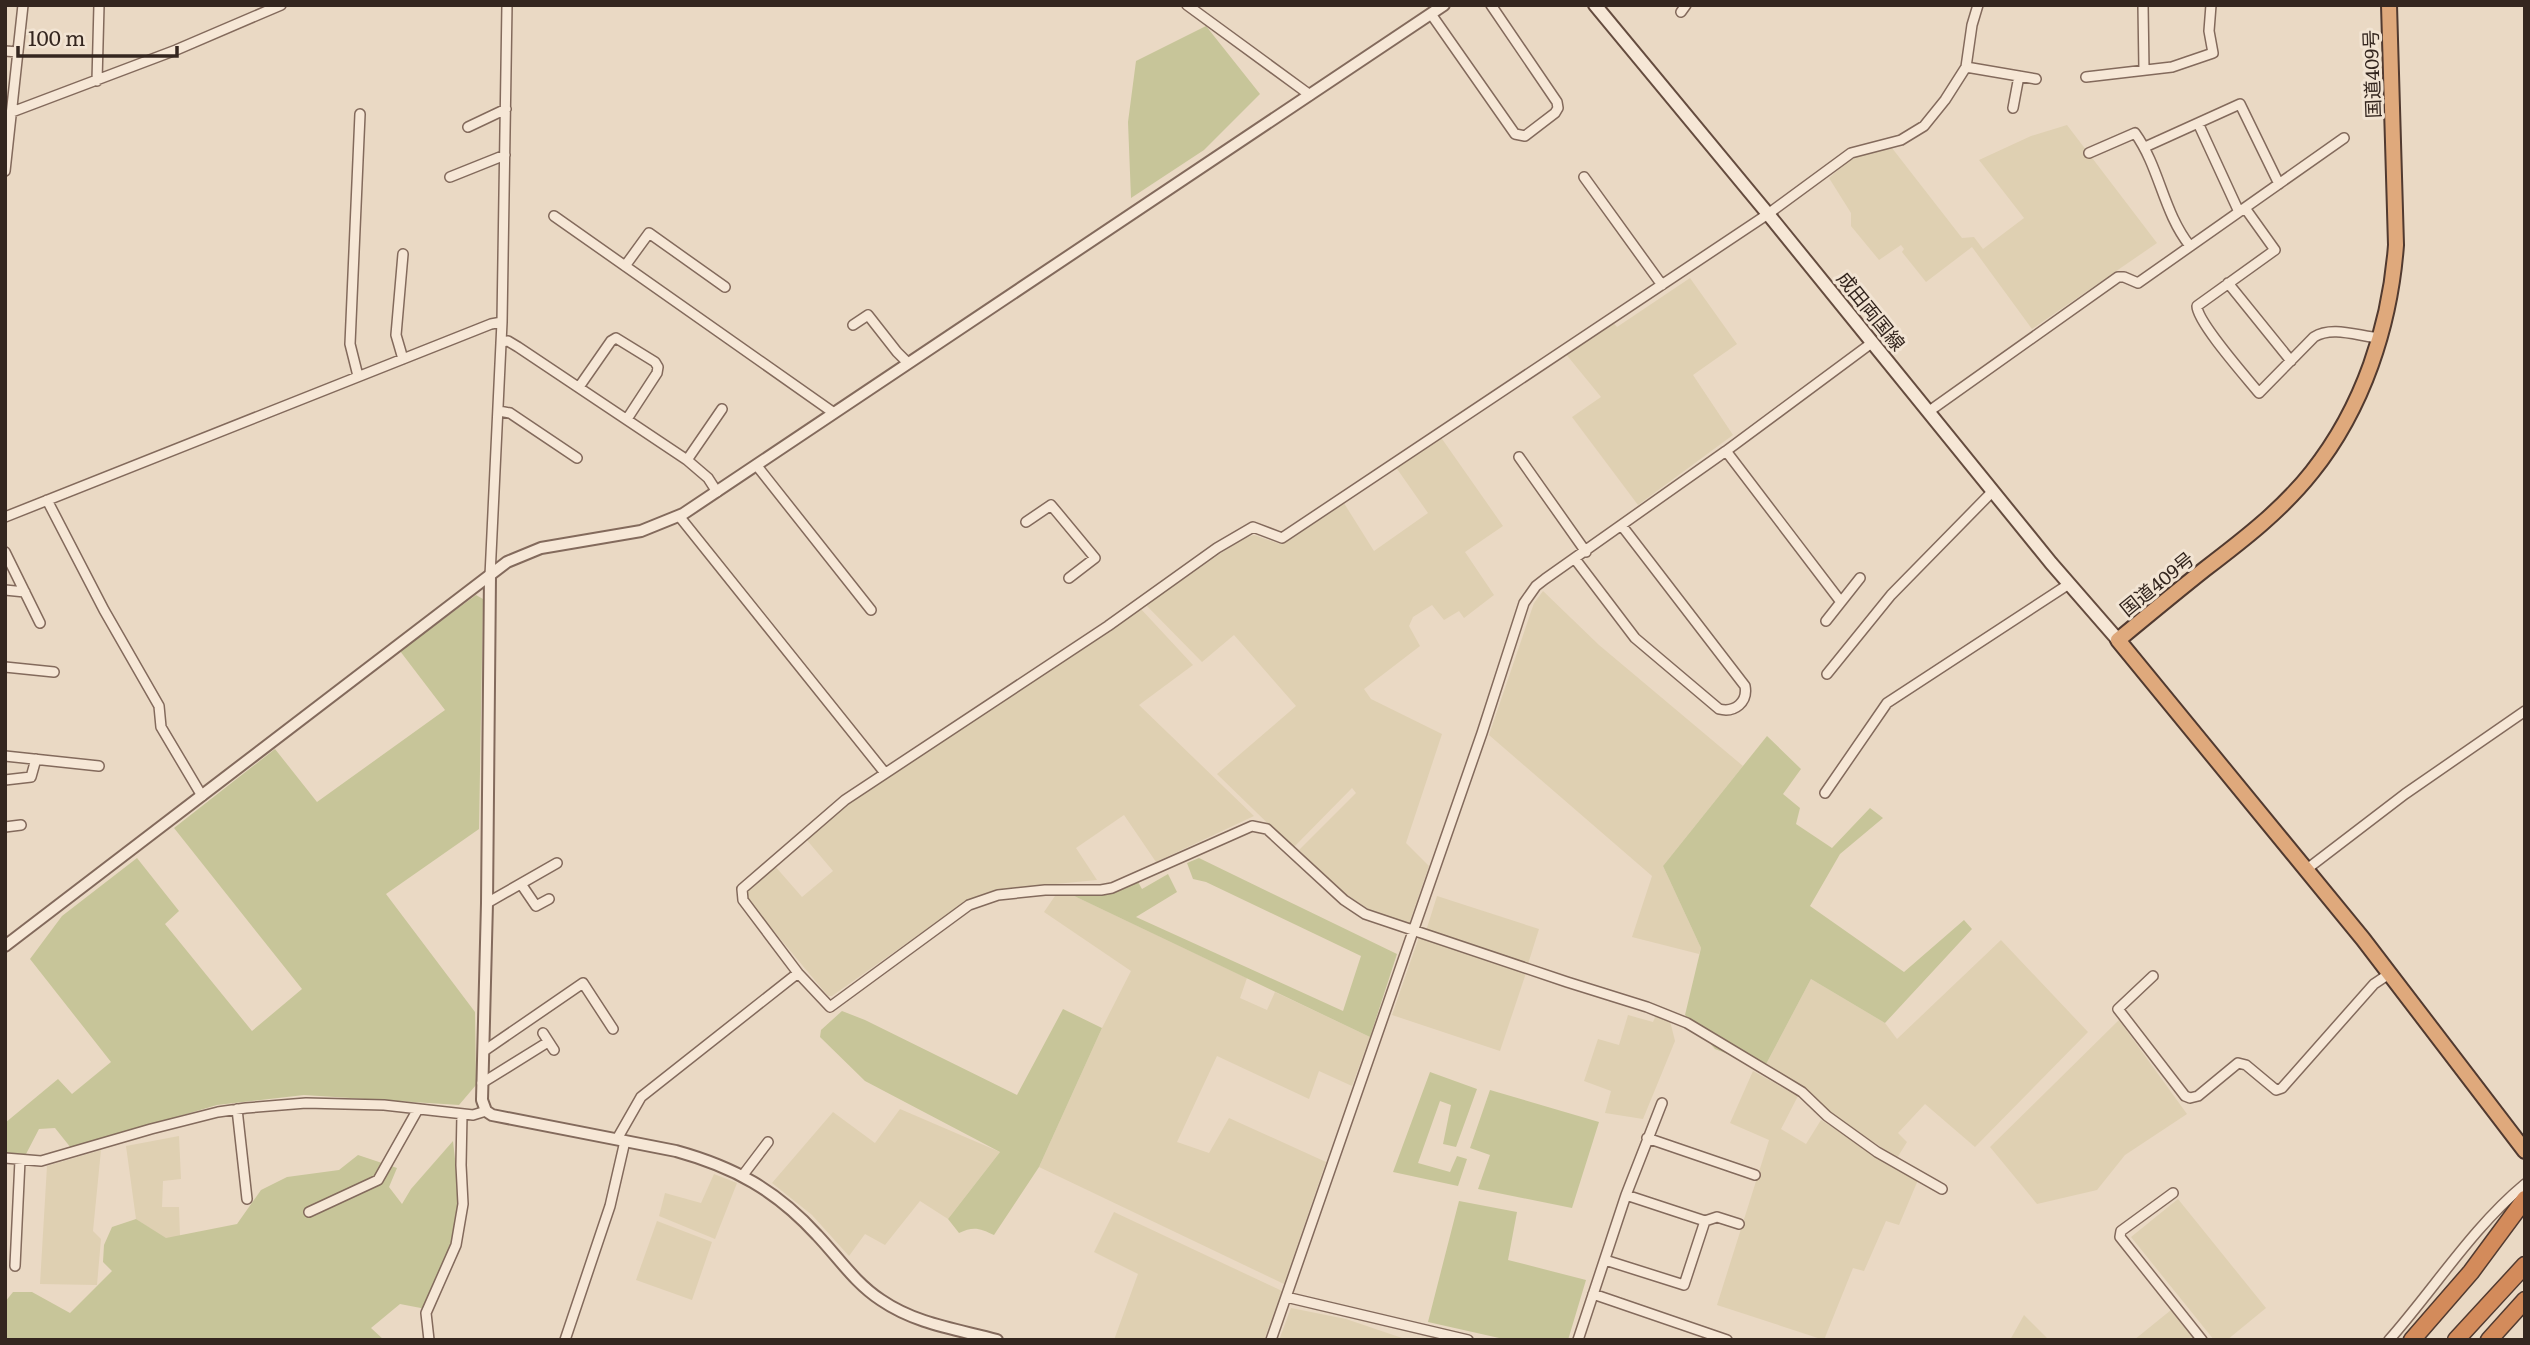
<svg xmlns="http://www.w3.org/2000/svg" width="2530" height="1345" font-family="Literata,'Noto Sans JP',serif">
<style>
.farmland{fill:#dfd0b2}
.green{fill:#c7c599}
.lines{fill:none;stroke-linecap:round;stroke-linejoin:round}
.minor-casing{stroke:#836a5c;stroke-width:12}
.tertiary-casing{stroke:#836a5c;stroke-width:14}
.secondary-casing{stroke:#654c3f;stroke-width:16}
.trunk-casing{stroke:#513a30;stroke-width:18}
.motorway-casing{stroke:#513a30;stroke-width:19}
.minor{stroke:#f6e7d6;stroke-width:9}
.tertiary{stroke:#f6e7d6;stroke-width:10}
.secondary{stroke:#f6e7d6;stroke-width:12}
.trunk{stroke:#dfa97c;stroke-width:14}
.motorway{stroke:#d38b5b;stroke-width:16}
.labels{text-anchor:middle;stroke-width:6;stroke-linejoin:round;paint-order:stroke}
.street-label{font-size:19px;fill:#34261f;stroke:#f2e4d3}
</style>
<rect width="100%" height="100%" fill="#ead9c4"/>
<path class="farmland" d="M2067,125L2157,243L2032,329L1972,247L1926,282L1902,252L1904,249L1901,245L1879,260L1851,226V213L1829,178L1854,156L1892,148L1962,238L1974,237L1983,249L2024,218L1979,160L2031,136Z
M1690,278L1737,344L1693,375L1733,435L1638,505L1572,417L1601,397L1565,353L1612,321L1617,327Z
M1440,436L1503,526L1465,552L1494,595L1464,618L1459,611L1444,620L1432,605L1413,617L1409,626L1420,646L1364,689L1371,699L1442,734L1406,843L1429,866L1409,924L1372,911L1342,892L1299,850L1356,793L1352,788L1293,848L1217,774L1296,706L1234,635L1202,662L1146,605L1240,540L1254,535L1280,544L1342,500L1374,551L1428,513L1395,466Z
M1543,591L1599,645L1743,766L1663,866L1701,948L1699,954L1632,937L1652,876L1489,735L1534,603Z
M1140,608L1193,665L1139,705L1254,816L1156,862L1124,815L1076,848L1097,880L1024,887L988,894L962,904L832,996H828L747,899L746,891L774,865L802,897L833,871L806,839L828,820L866,790Z
M1057,893L1070,894L1247,978L1240,998L1267,1010L1275,992L1370,1037L1352,1086L1319,1071L1309,1099L1217,1056L1177,1142L1209,1153L1229,1118L1326,1162L1284,1284L1039,1167L1102,1028L1131,971L1044,912Z
M1437,896L1539,929L1528,964L1426,931Z
M1419,937L1526,973L1500,1051L1392,1015Z
M2001,940L2088,1032L1975,1147L1925,1104L1898,1133L1907,1142L1897,1158L1764,1068L1811,979L1885,1023L1897,1039Z
M1628,1015L1653,1022L1656,1015L1670,1021L1675,1041L1643,1119L1605,1113L1611,1091L1584,1081L1598,1039L1619,1045Z
M2119,1020L2187,1114L2125,1155L2097,1190L2037,1204L1990,1147Z
M1753,1071L1798,1096L1781,1129L1806,1144L1821,1120L1918,1180L1899,1225L1886,1221L1864,1271L1853,1268L1824,1340L1717,1305L1769,1140L1730,1123Z
M900,1109L1000,1152L948,1219L920,1201L885,1245L865,1234L849,1256L812,1215L772,1183L833,1112L875,1143Z
M179,1136L181,1179L163,1181L162,1207H179L180,1236L166,1239L136,1219L126,1146Z
M101,1150L93,1231L101,1239L97,1285L40,1284L47,1166Z
M714,1174L737,1183L715,1239L659,1216L665,1193L701,1203Z
M2178,1199L2266,1308L2227,1340H2214L2131,1237Z
M1114,1212L1282,1291L1264,1340H1114L1138,1274L1094,1252Z
M657,1221L712,1242L692,1300L636,1280Z
M1291,1308L1346,1319L1408,1340H1279Z
M2171,1310L2195,1340H2134Z
M2024,1315L2049,1340H2010Z"/>
<path class="green" d="M1206,26L1260,94L1204,150L1131,198L1128,122L1136,61Z
M476,595L483,599L479,829L386,894L475,1012L476,1085L459,1105L304,1095L217,1105L71,1148L55,1128L39,1129L25,1156L5,1153V1123L58,1079L72,1094L111,1062L30,959L62,916L137,858L179,911L165,924L252,1031L302,989L174,828L275,749L317,802L445,710L400,651Z
M1767,736L1801,769L1783,794L1800,808L1796,824L1832,848L1870,808L1883,818L1840,854L1810,906L1904,972L1964,920L1972,929L1885,1023L1811,979L1764,1068L1715,1049L1685,1015L1701,948L1663,866Z
M1199,858L1397,954L1370,1037L1070,894L1115,892L1138,882L1142,889L1168,874L1177,892L1136,917L1343,1011L1361,956L1206,882L1193,879L1187,863Z
M1063,1009L1102,1028L1039,1167L994,1235C980,1228 973,1226 959,1233L948,1219L1000,1152L865,1081L820,1037L821,1030L842,1011L865,1020L1017,1095Z
M1430,1072L1477,1089L1456,1147L1443,1144L1451,1105L1440,1101L1418,1163L1450,1172L1457,1156L1467,1159L1458,1186L1393,1172Z
M1490,1090L1599,1122L1572,1208L1478,1189L1490,1155L1470,1148Z
M453,1141L460,1203L455,1244L426,1309L400,1304L371,1328L384,1340H5V1302L13,1292H32L70,1313L112,1271L103,1262L104,1245L112,1227L136,1219L166,1238L237,1224L261,1190L287,1177L339,1170L358,1155L397,1168L389,1187L402,1204L411,1189Z
M1459,1201L1517,1212L1508,1260L1586,1280L1568,1340H1508L1428,1322Z"/>
<g class="lines">
<defs>
<path id="minor" d="M1187,5L1310,95
M2143,5L2144,70
M1681,12L1686,5
M1431,14L1515,134L1525,136L1555,113L1558,108L1557,102L1491,5
M5,51L18,52
M1966,67L2036,79
M2086,77L2172,67L2213,53L2209,31L2211,5
M97,81L99,5
M2013,108L2019,76
M12,112L176,50L281,5
M2198,123L2239,212
M468,127L506,109
M2145,147L2240,104L2279,184
M2089,153L2135,133C2160,168 2163,212 2190,246
M5,171L23,5
M450,177L505,155
M1584,177L1662,285
M2245,208L2275,250L2197,306C2197,322 2246,377 2259,393L2314,337C2333,325 2360,337 2381,338
M554,216L834,413
M403,254L396,335L403,359
M625,266L649,233L725,287
M2228,283L2291,361
M853,325L868,315L897,352L907,362
M501,342L508,341L518,347L687,460L708,478L717,492
M358,376L350,344L360,114
M579,387L611,341L616,338L655,362L658,367L657,373L627,419
M499,411L510,413L577,458
M1928,412L2118,277H2124L2138,283L2344,138
M1726,451L1841,602
M1519,457L1586,552
M687,460L722,409
M757,466L871,610
M47,500L104,610L159,706L161,727L202,796
M679,516L885,773
M5,517L491,324L502,322
M1026,522L1051,505L1095,558L1069,578
M5,552L40,623
M1575,559L1635,638L1719,709C1735,713 1748,702 1745,686L1622,526
M490,576L502,322L507,5
M5,590L25,592
M1826,621L1860,578
M5,667L54,672
M1827,674L1891,595L1993,491
M5,756L99,766
M5,780L31,777L36,759
M1825,793L1887,703L2069,584
M5,827L21,825
M2307,869L2405,794L2525,711
M521,884L536,906L549,899
M487,903L557,863
M2153,976L2118,1009L2185,1096L2190,1098L2198,1096L2238,1063L2246,1065L2276,1090L2282,1088L2374,984L2389,974
M543,1033L554,1050
M484,1051L583,983L613,1029
M482,1083L548,1042
M237,1109L247,1199
M1647,1138L1755,1175
M617,1139L641,1097L798,973
M5,1158L41,1161L151,1129L218,1112L246,1108L306,1103L384,1105L473,1115L486,1111
M743,1175L768,1142
M1942,1189L1877,1152L1827,1116L1802,1092L1687,1023L1647,1007L1567,982L1365,914L1344,900L1267,829L1252,826L1112,888L1101,890H1045L998,895L969,905L830,1007L798,973L743,900L742,889L845,800L1108,626L1217,548L1253,527L1282,538L1768,214L1851,153L1901,140L1924,126L1945,100L1966,67L1972,25L1978,5
M2173,1193L2121,1231L2120,1237L2202,1340
M309,1212L378,1180L418,1109
M1705,1221L1717,1217L1739,1224
M1605,1260L1684,1285L1705,1221L1626,1195
M15,1266L20,1160
M1593,1294L1727,1340
M1286,1297L1468,1340
M429,1340L426,1313L456,1245L463,1204L461,1165L462,1114
M565,1340L610,1206L625,1141
M1271,1340L1482,733L1524,603L1536,586L1545,579L1726,451L1873,342
M1578,1340L1626,1195L1662,1103
M2389,1340C2434,1289 2473,1227 2525,1184"/>
<path id="tertiary" d="M490,576L487,903L482,1100L486,1111L492,1115L676,1151C734,1167 776,1190 817,1235C838,1257 855,1283 881,1300C916,1324 956,1329 997,1340
M5,946L507,562L541,548L641,531L683,514L1444,5"/>
<path id="secondary" d="M1595,5L1768,214L2051,563L2118,640"/>
<path id="trunk" d="M2389,5L2396,245C2390,326 2363,408 2312,472C2282,510 2243,540 2205,569C2176,592 2147,616 2118,640L2363,939L2525,1151"/>
<path id="motorway" d="M2412,1340L2471,1272L2525,1199
M2456,1340L2525,1265
M2489,1340L2525,1300"/>
</defs>
<use href="#minor" class="minor-casing"/>
<use href="#tertiary" class="tertiary-casing"/>
<use href="#secondary" class="secondary-casing"/>
<use href="#trunk" class="trunk-casing"/>
<use href="#motorway" class="motorway-casing"/>
<use href="#minor" class="minor"/>
<use href="#tertiary" class="tertiary"/>
<use href="#secondary" class="secondary"/>
<use href="#trunk" class="trunk"/>
<use href="#motorway" class="motorway"/>
</g>
<g class="labels">
<g class="street-label">
<text transform="translate(2372 74) rotate(-92)" y="7">国道409号</text>
<text transform="translate(1871 311) rotate(51)" y="7">成田両国線</text>
<text transform="translate(2157 584) rotate(-39)" y="7">国道409号</text>
</g>
</g>
<rect width="2530" height="1345" fill="none" stroke="#34261f" stroke-width="14"/>
<path d="M18 46v10h159v-10" fill="none" stroke="#34261f" stroke-width="3.5"/>
<text x="28" y="46" font-size="21" fill="#34261f" stroke="#f2e4d3" stroke-width="5" paint-order="stroke">100 m</text>
</svg>
